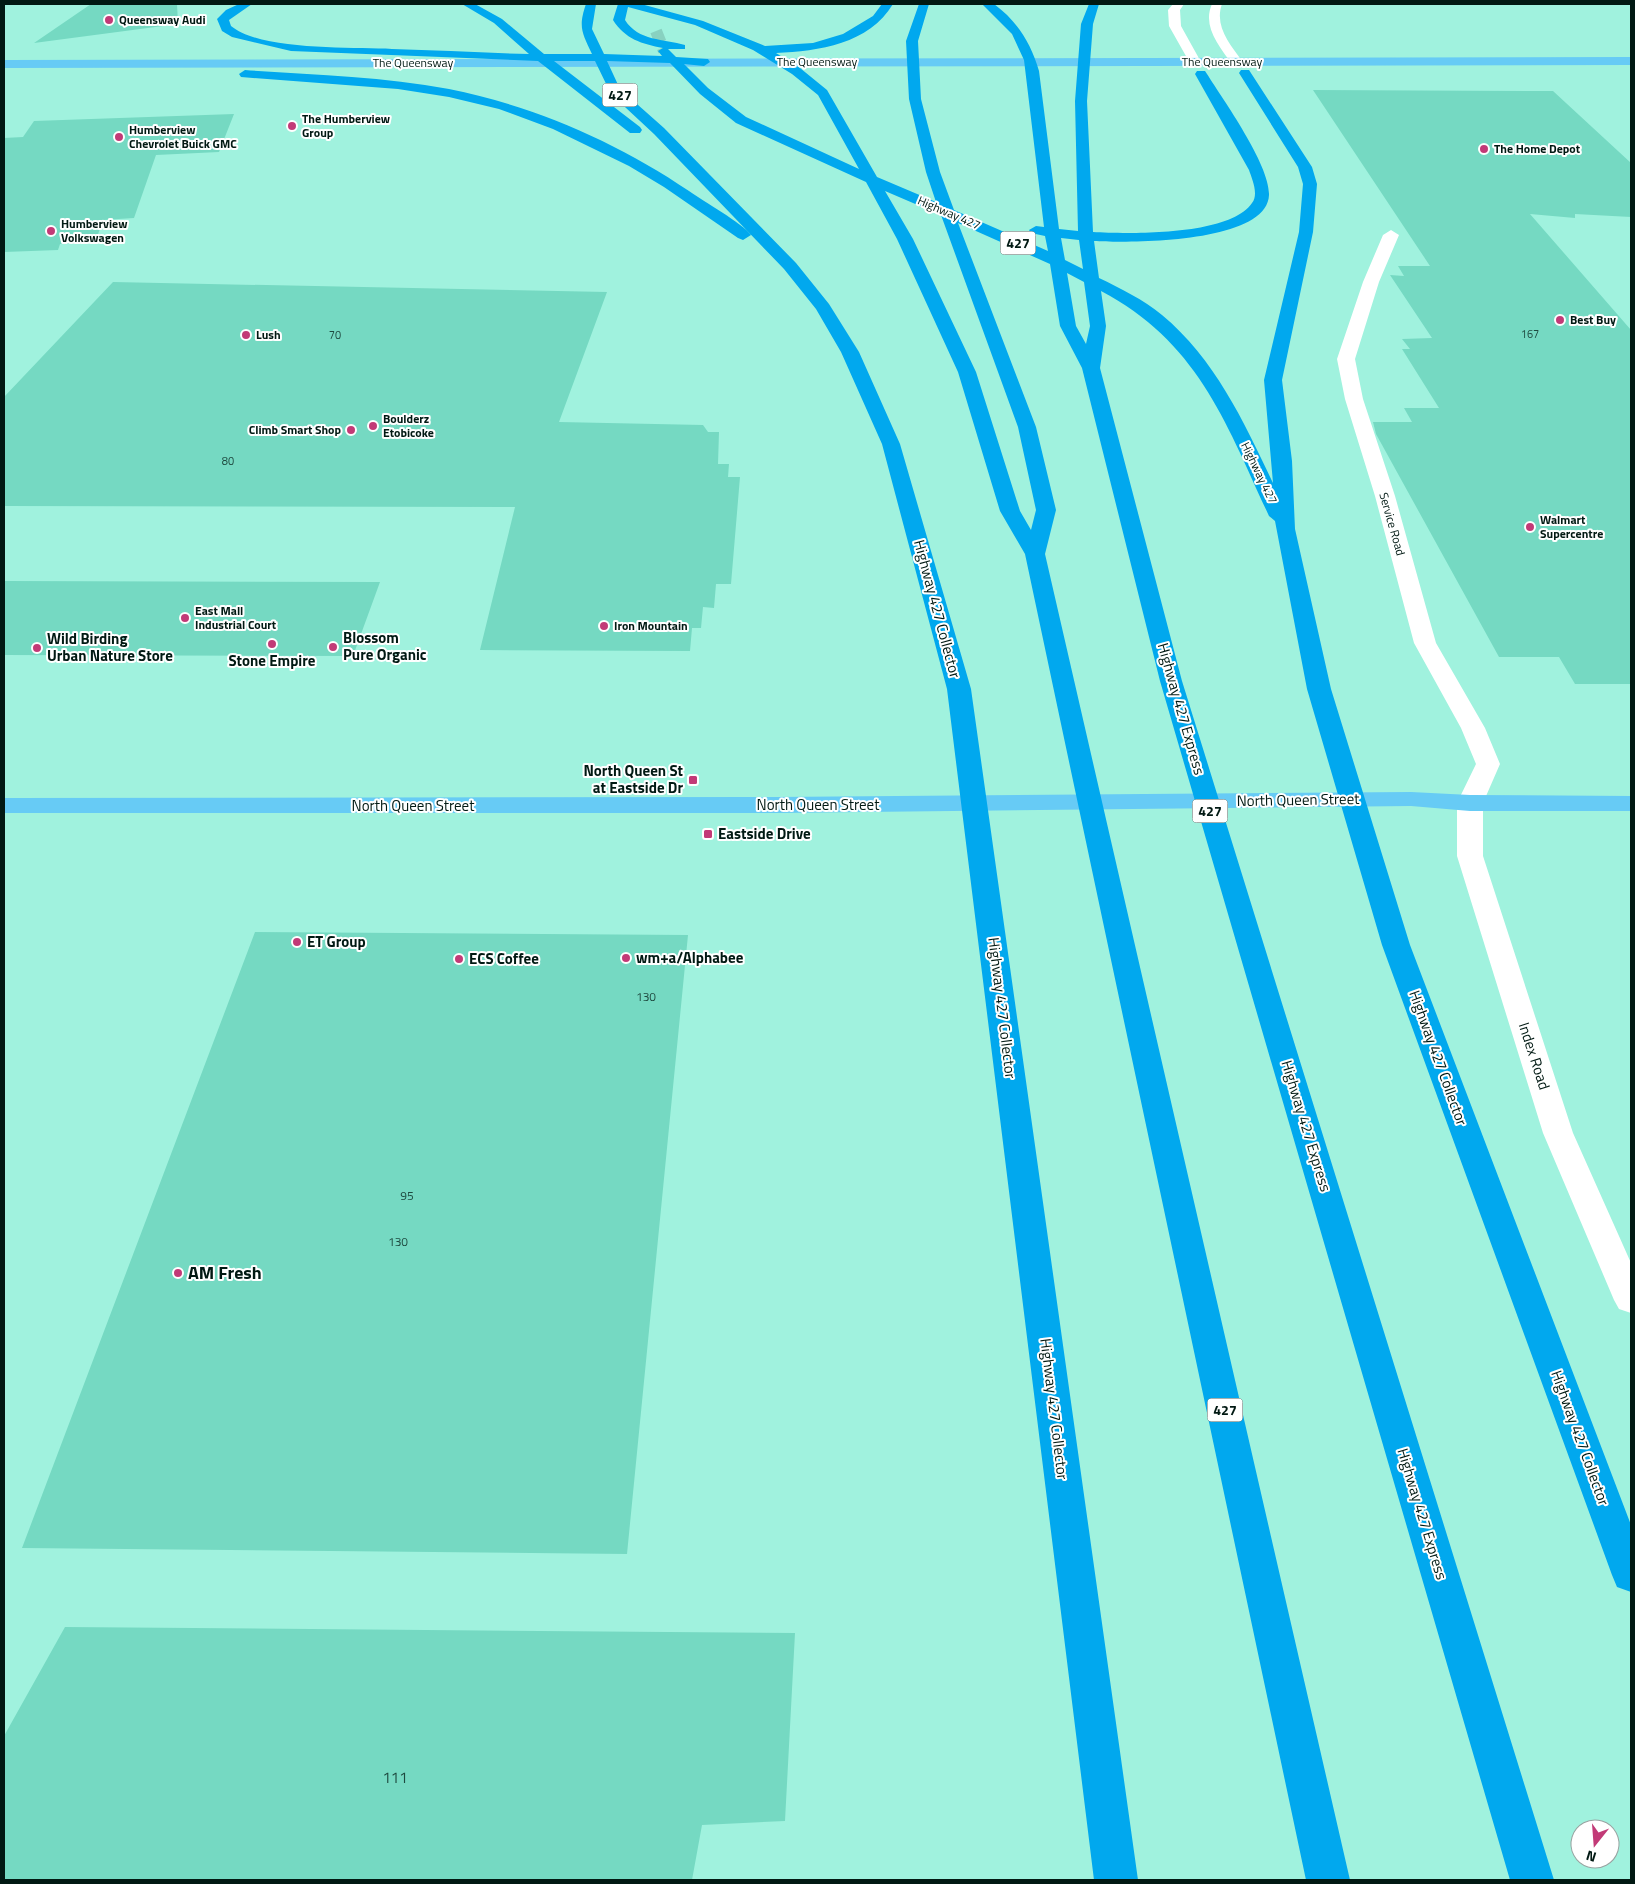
<svg xmlns="http://www.w3.org/2000/svg" width="1635" height="1884" font-family="'Titillium Web',sans-serif">
<style>
.building{fill:#75d9c2}
.lines{fill:none;stroke-linecap:round;stroke-linejoin:round}
.highway-tunnel{stroke:#88d1c0;stroke-width:12;stroke-dasharray:12 6;stroke-linecap:butt}
.minor{fill:#fff;fill-rule:evenodd}
.major{fill:#67cbf5;fill-rule:evenodd}
.highway{fill:#01a8ee;fill-rule:evenodd}
.poi-dot{fill:#c23a77;stroke:#fff;stroke-width:2}
.labels{text-anchor:middle;stroke-width:4;stroke-linejoin:round;paint-order:stroke}
.far-number-label{font-size:11px;fill:#1e493f}
.far-poi-label{font-size:12px;font-weight:bold;fill:#011913;stroke:#fff;text-anchor:start}
.far-street-label{font-size:12px;fill:#011913;stroke:#fff}
.number-label{font-size:12px;fill:#1e493f}
.shield{fill:#fff;stroke:#4d5e5a;stroke-width:1}
.shield-label{font-size:14px;font-weight:bold;fill:#011913}
.street-label{font-size:15px;fill:#011913;stroke:#fff}
.poi-label{font-size:15px;font-weight:bold;fill:#011913;stroke:#fff;text-anchor:start}
.near-number-label{font-size:15px;fill:#1e493f}
.near-poi-label{font-size:18px;font-weight:bold;fill:#011913;stroke:#fff;text-anchor:start}
</style>
<rect width="100%" height="100%" fill="#a0f2de"/>
<path class="building" d="M91,4H177L178,24L34,43Z
M1313,90L1553,91L1631,163V217L1575,214V218L1530,214L1631,330V684H1575L1559,657H1499L1376,434L1373,422H1412L1404,408H1439L1402,349H1410L1402,339L1432,338L1390,275L1404,276L1398,266H1430Z
M234,114L219,152L156,155L134,218L103,220L95,243L60,244L58,250L4,252V138L23,137L34,121Z
M113,282L607,292L559,422L703,425L708,432H719L718,464H729L728,477H740L731,584H716L714,608L703,607L701,628H692L690,651L480,650L515,507L4,506V397Z
M4,581L380,582L353,656L4,655Z
M255,932L688,935L627,1554L22,1548Z
M65,1627L795,1633L785,1821L702,1825L692,1880H4V1736Z"/>
<g class="lines">
<path class="highway-tunnel" d="M656,31L664,51"/>
<path class="minor" d="M1173,4H1184L1180,10L1181,26L1201,62L1199,65H1191L1169,26L1168,10Z
M1212,4H1222C1214,26 1230,44 1242,61L1240,64H1232C1219,46 1202,26 1212,4Z
M1391,230L1399,235L1379,282L1355,359L1363,399L1395,496L1436,643L1485,728L1500,764L1483,803V856L1573,1133L1631,1263V1313L1619,1309L1614,1300L1543,1133L1457,856V803L1476,764L1461,728L1414,643L1375,496L1345,399L1337,359L1363,282L1383,235Z"/>
<path class="major" d="M1631,57V65L4,68V60Z
M1411,792L1470,795L1631,796V811H1470L1411,806L776,813H4V798L776,797Z"/>
<path class="highway" d="M239,4H252L229,20L231,26C261,51 352,47 392,49C437,50 483,53 529,54L494,23L462,4H475L502,19L544,54H592C582,33 578,27 586,4H596L592,29L604,54L662,56L658,51L663,48C642,44 625,39 613,20L618,4H641L703,21L765,46L813,43L843,34L873,16L882,4H893C869,44 819,51 776,53L800,68L827,90L877,177L936,202L926,172L909,99L906,41L919,4H929L918,41L921,99L940,172L954,210L1048,251L1045,236L1031,233L1029,230L1036,226L1044,227L1024,60L1012,34L982,4H994C1017,21 1031,43 1039,71L1059,229L1078,231L1075,101L1081,24L1089,4H1099L1093,24L1087,101L1093,232C1129,234 1230,236 1252,203C1259,194 1252,179 1249,170L1195,74L1197,71H1205L1207,74C1224,101 1270,165 1269,195C1267,244 1127,243 1094,241L1099,278C1120,288 1144,300 1162,315C1215,359 1244,422 1273,483L1264,380L1299,232L1303,184L1298,167L1239,73L1241,70H1249L1312,167L1317,184L1313,232L1282,380L1292,461L1295,529L1331,689L1410,945L1631,1525V1592L1617,1587L1612,1575L1382,945L1307,689L1275,521L1269,516C1226,423 1198,342 1101,291L1106,326L1100,368L1182,681L1554,1880H1510L1160,681L1082,368L1060,326L1050,264L958,223L1036,427L1056,510L1045,554L1350,1880H1306L1025,554L1000,511L958,372L897,239L866,182L736,123L700,94L670,63L607,61L620,89L664,128L796,263L829,304L859,352L900,444L971,689L1138,1880H1094L947,689L882,444L841,352L816,309L784,269L654,134L611,94L595,61H554L640,127L642,130L640,133H630L538,61L291,51L232,37L222,31L217,19L226,10ZM628,7L695,25L753,50L792,74L818,95L859,169L746,117L708,88L684,64L704,66L710,62L708,59L676,57L668,49H685V45C664,39 638,41 625,20ZM885,191L941,215L1018,427L1036,510L1031,530L1020,511L976,372L913,239ZM1061,238L1079,240L1083,269L1065,260ZM1067,273L1084,282L1090,326L1086,344L1076,326Z
M245,70C313,75 382,76 449,89C534,106 617,142 689,191C703,201 742,223 751,235L743,240L738,238L664,187L629,166L553,129L499,109L449,97L398,89L241,77L239,74Z"/>
</g>
<g class="poi-dot">
<circle cx="109" cy="20" r="5"/>
<circle cx="292" cy="126" r="5"/>
<circle cx="119" cy="137" r="5"/>
<circle cx="1484" cy="149" r="5"/>
<circle cx="51" cy="231" r="5"/>
<circle cx="1560" cy="320" r="5"/>
<circle cx="246" cy="335" r="5"/>
<circle cx="373" cy="426" r="5"/>
<circle cx="351" cy="430" r="5"/>
<circle cx="1530" cy="527" r="5"/>
<circle cx="185" cy="618" r="5"/>
<circle cx="604" cy="626" r="5"/>
<circle cx="272" cy="644" r="5"/>
<circle cx="333" cy="647" r="5"/>
<circle cx="37" cy="648" r="5"/>
<rect x="688" y="775" width="10" height="10" rx="2.5"/>
<rect x="703" y="829" width="10" height="10" rx="2.5"/>
<circle cx="297" cy="942" r="5"/>
<circle cx="626" cy="958" r="5"/>
<circle cx="459" cy="959" r="5"/>
<circle cx="178" cy="1273" r="5"/>
</g>
<g class="labels">
<g class="far-number-label">
<text x="1530" y="338">167</text>
<text x="335" y="339">70</text>
<text x="228" y="465">80</text>
</g>
<g class="far-poi-label">
<text x="119" y="24">Queensway Audi</text>
<text x="302" y="123">The Humberview<tspan x="302" dy="14">Group</tspan></text>
<text x="129" y="134">Humberview<tspan x="129" dy="14">Chevrolet Buick GMC</tspan></text>
<text x="1494" y="153">The Home Depot</text>
<text x="61" y="228">Humberview<tspan x="61" dy="14">Volkswagen</tspan></text>
<text x="1570" y="324">Best Buy</text>
<text x="256" y="339">Lush</text>
<text x="383" y="423">Boulderz<tspan x="383" dy="14">Etobicoke</tspan></text>
<text x="341" y="434" text-anchor="end">Climb Smart Shop</text>
<text x="1540" y="524">Walmart<tspan x="1540" dy="14">Supercentre</tspan></text>
<text x="195" y="615">East Mall<tspan x="195" dy="14">Industrial Court</tspan></text>
<text x="614" y="630">Iron Mountain</text>
</g>
<g class="far-street-label">
<text x="817" y="66">The Queensway</text>
<text x="1222" y="66">The Queensway</text>
<text x="413" y="67">The Queensway</text>
<text transform="translate(949 213) rotate(23)" y="4">Highway 427</text>
<text transform="translate(1259 473) rotate(64)" y="4">Highway 427</text>
<text transform="translate(1392 524) rotate(74)" y="4">Service Road</text>
</g>
<g class="number-label">
<text x="646" y="1001">130</text>
<text x="407" y="1200">95</text>
<text x="398" y="1246">130</text>
</g>
<g class="shield">
<rect x="602.5" y="83.5" width="35" height="23" rx="4"/>
<rect x="1000.5" y="231.5" width="35" height="23" rx="4"/>
<rect x="1192.5" y="799.5" width="35" height="23" rx="4"/>
<rect x="1207.5" y="1398.5" width="35" height="23" rx="4"/>
</g>
<g class="shield-label">
<text x="620" y="100">427</text>
<text x="1018" y="248">427</text>
<text x="1210" y="816">427</text>
<text x="1225" y="1415">427</text>
</g>
<g class="street-label">
<text transform="translate(937 609) rotate(75)" y="5">Highway 427 Collector</text>
<text transform="translate(1181 709) rotate(74)" y="5">Highway 427 Express</text>
<text transform="translate(1298 800) rotate(-1)" y="5">North Queen Street</text>
<text x="818" y="810">North Queen Street</text>
<text x="413" y="811">North Queen Street</text>
<text transform="translate(1002 1008) rotate(83)" y="5">Highway 427 Collector</text>
<text transform="translate(1534 1056) rotate(72)" y="5">Index Road</text>
<text transform="translate(1438 1058) rotate(70)" y="5">Highway 427 Collector</text>
<text transform="translate(1306 1126) rotate(73)" y="5">Highway 427 Express</text>
<text transform="translate(1054 1409) rotate(83)" y="5">Highway 427 Collector</text>
<text transform="translate(1580 1438) rotate(70)" y="5">Highway 427 Collector</text>
<text transform="translate(1422 1514) rotate(73)" y="5">Highway 427 Express</text>
</g>
<g class="poi-label">
<text x="343" y="643">Blossom<tspan x="343" dy="17">Pure Organic</tspan></text>
<text x="47" y="644">Wild Birding<tspan x="47" dy="17">Urban Nature Store</tspan></text>
<text x="272" y="666" text-anchor="middle">Stone Empire</text>
<text x="683" y="776" text-anchor="end">North Queen St<tspan x="683" dy="17">at Eastside Dr</tspan></text>
<text x="718" y="839">Eastside Drive</text>
<text x="307" y="947">ET Group</text>
<text x="636" y="963">wm+a/Alphabee</text>
<text x="469" y="964">ECS Coffee</text>
</g>
<g class="near-number-label">
<text x="395" y="1783">111</text>
</g>
<g class="near-poi-label">
<text x="188" y="1279">AM Fresh</text>
</g>
</g>
<rect width="1635" height="1884" fill="none" stroke="#011913" stroke-width="10"/>
<g transform="translate(1595 1844) rotate(197)"><circle r="24" fill="#ffffff" stroke="#99a3a1"/>
<path d="M0-4L9 19L0 12L-9 19Z" fill="#c23a77"/>
<text y="-8" font-size="14" font-weight="bold" text-anchor="middle" fill="#011913">N</text>
</g>
</svg>
